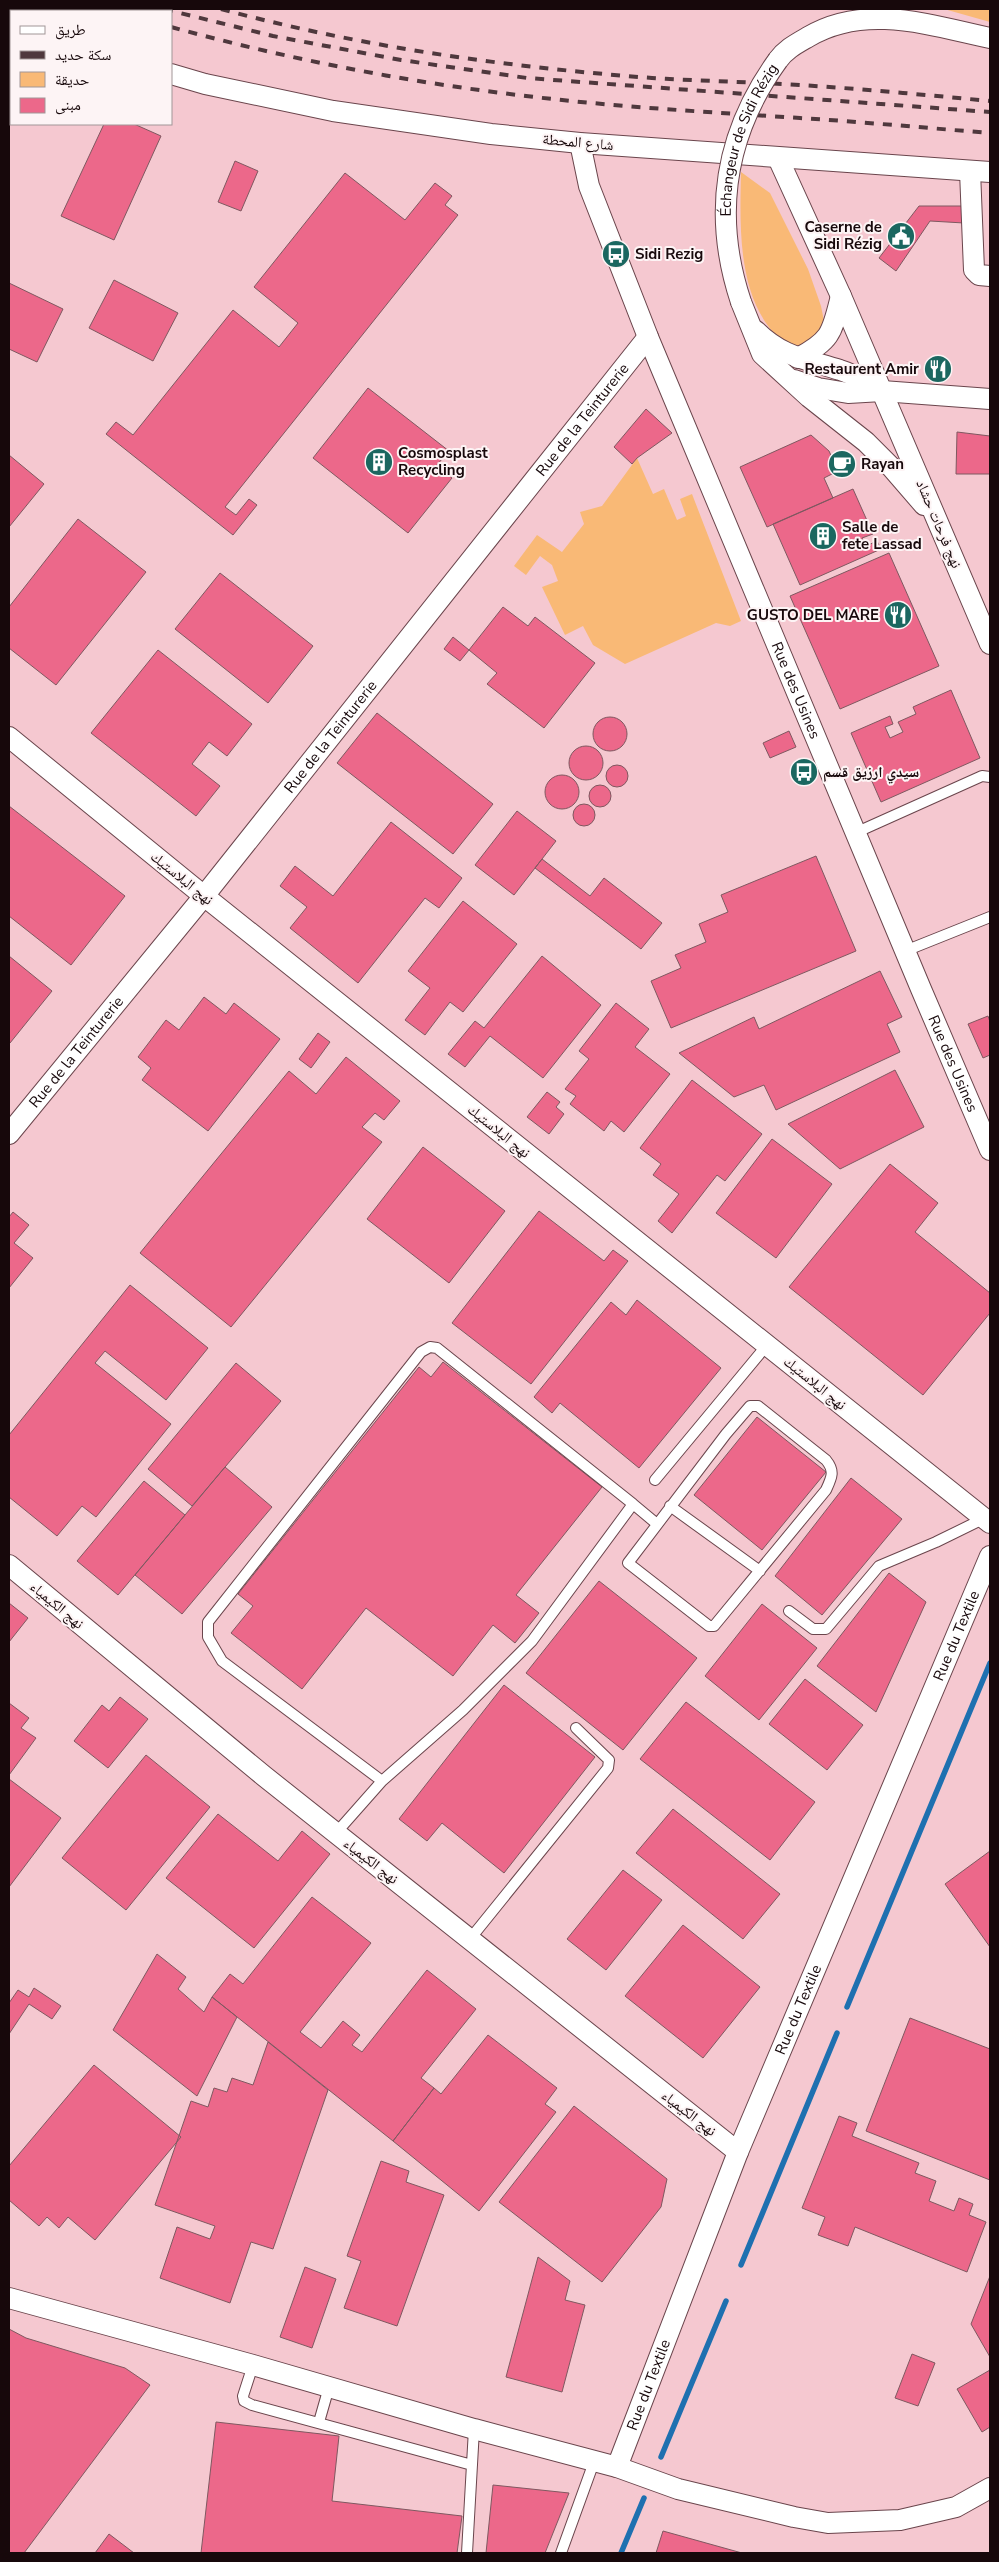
<svg xmlns="http://www.w3.org/2000/svg" width="999" height="2562" font-family="'Nunito Sans','Noto Naskh Arabic',sans-serif">
<style>
.green{fill:#f9b976}
.lines{fill:none;stroke-linecap:round;stroke-linejoin:round}
.stream{stroke:#1e70b0;stroke-width:5.5}
.building{fill:#ec688a;stroke:#7f5860}
.service-casing{stroke:#6a454c;stroke-width:12}
.minor-casing{stroke:#6a454c;stroke-width:22}
.service{stroke:#fff;stroke-width:10}
.minor{stroke:#fff;stroke-width:20}
.rail{stroke:#4f383d;stroke-width:4;stroke-dasharray:9 9;stroke-linecap:butt}
.minor-bridge-casing{stroke:#6a454c;stroke-width:22;stroke-linecap:butt}
.minor-bridge{stroke:#fff;stroke-width:20}
.labels{text-anchor:middle;stroke-width:4;stroke-linejoin:round;paint-order:stroke}
.street-label{font-size:15px;fill:#17080b;stroke:#fdf4f5}
.poi-label{font-size:15px;font-weight:bold;fill:#17080b;stroke:#fdf4f5;text-anchor:start}
</style>
<rect width="100%" height="100%" fill="#f5c8d0"/>
<path class="green" d="M944,9H990V22Z
M741,172L770,193L808,269L821,306L825,326L816,339C810,341 801,346 794,346C784,346 778,338 772,331C737,289 740,223 741,172Z
M637,458L653,494L664,489L677,520L686,516L680,499L692,494L741,621L730,626L716,623L625,664L593,645L583,626L565,635L542,587L558,581L552,565L540,556L526,575L514,566L537,535L562,552L584,524L580,512L602,506Z"/>
<g class="lines">
<path class="stream" d="M847,2007L990,1663
M741,2265L837,2033
M661,2457L726,2301
M621,2553L644,2498"/>
</g>
<path class="building" d="M104,124H134L161,136L114,240L61,216Z
M235,161L258,171L241,211L218,202Z
M345,173L405,220L435,183L452,196L445,205L458,215L225,507L236,515L249,499L257,505L233,535L106,434L116,422L133,435L233,310L279,347L298,323L254,287Z
M919,206H964V223L930,221L896,271L879,258Z
M114,280L178,313L153,361L89,328Z
M9,283L63,309L37,362L9,349Z
M368,388L449,451L436,466L452,478L408,533L313,458Z
M646,409L672,433L637,458L632,464L614,447Z
M957,432L990,436V474H956Z
M811,435L829,451L838,471L824,478L833,498L767,527L740,467Z
M9,455L44,484L9,527Z
M853,489L873,534L862,538L866,546L877,541L881,549L800,585L773,524Z
M78,519L146,572L56,685L9,648V607Z
M889,553L939,666L840,709L790,596Z
M220,573L313,646L268,703L175,629Z
M503,607L528,626L535,617L595,663L544,728L487,684L497,673L469,650Z
M453,637L469,650L460,661L444,649Z
M158,650L252,724L227,756L209,742L192,764L220,786L196,816L91,733Z
M951,690L980,758L881,802L851,733L890,716L893,724L885,727L890,738L903,732L898,722L916,714L913,707Z
M377,713L493,804L453,854L337,763Z
M593 734a17 17 0 1 1 34 0a17 17 0 1 1-34 0Z
M789,731L796,747L770,758L763,743Z
M569 763a17 17 0 1 1 34 0a17 17 0 1 1-34 0Z
M606 776a11 11 0 1 1 22 0a11 11 0 1 1-22 0Z
M545 792a17 17 0 1 1 34 0a17 17 0 1 1-34 0Z
M589 796a11 11 0 1 1 22 0a11 11 0 1 1-22 0Z
M573 815a11 11 0 1 1 22 0a11 11 0 1 1-22 0Z
M9,806L125,896L71,965L9,916Z
M517,811L556,841L514,895L475,865Z
M391,822L462,878L439,908L425,898L358,983L290,928L307,907L280,886L295,866L333,896Z
M816,856L856,951L671,1028L651,981L681,968L675,955L706,942L699,924L728,912L721,895Z
M542,859L590,896L604,878L662,923L641,949L535,868Z
M463,901L517,944L463,1012L450,1002L425,1035L405,1020L430,988L408,971Z
M9,956L52,991L10,1043L9,1041Z
M542,956L601,1005L543,1078L490,1036L465,1067L448,1054L475,1021L484,1028Z
M880,971L902,1017L887,1024L900,1052L776,1110L764,1085L734,1097L679,1053L754,1017L759,1029Z
M204,997L226,1014L234,1003L280,1039L208,1131L142,1080L151,1068L138,1057L166,1020L179,1030Z
M616,1003L649,1029L635,1047L670,1074L624,1132L611,1121L604,1131L570,1104L576,1096L565,1089L589,1059L579,1051Z
M988,1016L990,1022V1055L983,1058L968,1024Z
M318,1033L330,1042L311,1068L299,1059Z
M346,1057L400,1101L384,1120L375,1113L362,1127L382,1142L231,1327L140,1253L289,1071L316,1094Z
M895,1070L924,1127L840,1169L788,1124Z
M692,1080L762,1134L725,1181L717,1175L672,1233L658,1221L679,1194L653,1175L661,1164L640,1148Z
M547,1092L560,1102L556,1107L564,1114L549,1134L527,1117Z
M772,1139L832,1184L776,1258L716,1213Z
M423,1147L505,1211L449,1283L367,1219Z
M890,1164L938,1203L915,1232L990,1293V1313L923,1395L789,1287Z
M539,1211L604,1261L613,1250L628,1261L531,1384L452,1323Z
M13,1212L29,1225L14,1243L33,1258L9,1288V1217Z
M130,1285L208,1348L166,1400L105,1351L95,1363L171,1424L96,1517L82,1506L57,1536L9,1497V1435Z
M637,1300L721,1368L639,1468L560,1403L552,1413L534,1397L611,1302L626,1315Z
M443,1362L602,1487L516,1595L539,1613L515,1643L493,1625L453,1676L366,1608L302,1689L231,1633L253,1606L238,1594L419,1367L431,1377Z
M236,1363L281,1401L192,1506L148,1469Z
M757,1417L826,1472L762,1550L694,1495Z
M225,1467L272,1507L182,1614L135,1575Z
M851,1478L902,1519L822,1615L775,1576Z
M144,1481L185,1515L118,1595L77,1561Z
M889,1573L926,1602L876,1712L817,1666Z
M599,1581L697,1658L623,1750L526,1673Z
M9,1603L28,1618L9,1642Z
M762,1604L817,1648L759,1720L705,1676Z
M805,1679L863,1725L827,1770L769,1724Z
M504,1685L595,1757L504,1873L442,1823L427,1841L399,1819Z
M120,1697L148,1719L108,1768L74,1741L102,1705L109,1711Z
M686,1702L815,1802L770,1860L640,1759Z
M9,1703L29,1718L21,1728L36,1738L9,1775Z
M146,1755L210,1807L126,1910L62,1858Z
M9,1779L61,1818L9,1887Z
M673,1809L780,1894L743,1939L636,1853Z
M218,1814L278,1861L302,1831L330,1854L254,1948L166,1878Z
M990,1851V1947L945,1884Z
M623,1870L662,1900L606,1970L567,1939Z
M312,1897L371,1943L300,2032L321,2048L343,2021L360,2035L352,2045L362,2052L427,1970L476,2009L421,2078L434,2088L393,2141L212,1997L230,1974L243,1984Z
M683,1925L760,1987L703,2058L625,1996Z
M157,1954L186,1977L178,1989L204,2012L212,1997L237,2017L197,2096L113,2030Z
M34,1988L61,2006L52,2019L29,2004L9,2034V2003L18,1990L29,1997Z
M910,2018L990,2049V2180L866,2131Z
M488,2035L557,2088L545,2104L556,2112L479,2211L393,2141L434,2088L441,2094Z
M268,2042L328,2090L273,2249L251,2242L230,2303L160,2278L177,2227L210,2239L215,2226L155,2205L191,2101L208,2107L214,2088L227,2092L232,2078L253,2085Z
M94,2065L181,2137L95,2240L68,2217L59,2228L47,2217L39,2226L9,2200V2166Z
M574,2106L667,2179L661,2207L602,2282L499,2202Z
M839,2116L857,2123L852,2136L919,2163L915,2173L936,2181L929,2201L954,2211L959,2198L973,2204L969,2215L986,2222L967,2272L855,2227L848,2246L818,2235L825,2217L802,2208Z
M381,2161L409,2171L406,2182L444,2195L397,2326L344,2308L361,2261L347,2256Z
M538,2257L570,2281L565,2300L585,2305L562,2392L506,2377Z
M305,2267L336,2279L312,2348L280,2337Z
M990,2276V2357L971,2324Z
M9,2329L26,2338L125,2368L150,2385L24,2553H9Z
M912,2354L935,2363L918,2406L895,2398Z
M990,2370V2427L982,2432L957,2389Z
M216,2422L339,2436L332,2501L462,2516L457,2553H201Z
M493,2485L569,2493L545,2553H486Z
M663,2531L742,2553H656Z
M109,2534L134,2553H95Z"/>
<g class="lines">
<defs>
<path id="service" d="M855,833L982,776L990,777
M905,951L990,917
M750,1406H758L826,1460C835,1471 832,1477 826,1490L714,1626H709L628,1563L726,1434Z
M655,1480L767,1345
M633,1504L657,1524
M670,1506L760,1571
M789,1611L813,1629H826L879,1566L936,1542L985,1518
M336,1833L382,1781L463,1710L532,1641L633,1504L437,1348L430,1347L421,1352L208,1622V1637L222,1661L382,1781
M470,1939L608,1768L609,1760L576,1728
M253,2365L243,2396L244,2401L252,2405L472,2465
M319,2422L329,2387
M467,2553L474,2429
M561,2553L594,2462"/>
<g id="minor">
<path d="M9,17L11,18"/>
<path d="M778,60C786,49 796,44 808,37C865,3 929,25 990,38"/>
<path d="M171,74L205,84L333,111L491,134L580,143L990,172"/>
<path id="s1" d="M580,143L589,186L648,337L921,989L990,1150"/>
<path d="M778,158L841,296L990,644"/>
<path d="M970,171L974,270L979,275L990,276"/>
<path d="M741,302L762,354L809,397L866,442L892,468L924,505"/>
<path d="M756,331C782,357 806,359 840,370C854,374 868,384 882,391"/>
<path d="M798,358C832,340 832,332 841,296"/>
<path d="M794,380L818,388L848,393L882,391L990,399"/>
<path d="M9,737L204,896L990,1523"/>
<path id="s2" d="M9,1134L204,896L648,337"/>
<path d="M9,1565L264,1776L738,2152"/>
<path d="M9,2298L253,2365L474,2429L617,2467L678,2489L794,2517L828,2523L900,2520L956,2507L990,2488"/>
<path id="s3" d="M617,2467L738,2152L990,1556"/>
</g>
</defs>
<use href="#service" class="service-casing"/>
<use href="#minor" class="minor-casing"/>
<use href="#service" class="service"/>
<use href="#minor" class="minor"/>
<path class="rail" d="M105,9L114,11
M164,9L273,36L401,60L527,78L990,112
M221,9C361,47 507,67 652,78C701,81 750,82 800,85C863,89 927,95 990,101
M171,27C288,59 406,82 526,96C617,107 708,112 800,118C863,122 927,128 990,133"/>
<defs>
<g id="minor-bridge">
<path id="s4" d="M741,302C712,215 724,135 778,60"/>
</g>
</defs>
<use href="#minor-bridge" class="minor-bridge-casing"/>
<use href="#minor-bridge" class="minor-bridge"/>
</g>
<defs>
<symbol id="civic-disc" viewBox="-11 -11 22 22"><circle r="9.5" fill="#1b6760" stroke="#fdf4f5"/><path d="M-.6-6.5H3V-4.5H.6V-3L4-1V1h2V6H-6V1h2V-1L-.6-3ZM-1.2 2.5V6h2.4V2.5Z" fill="#fff"/></symbol>
<symbol id="bus-disc" viewBox="-11 -11 22 22"><circle r="9.5" fill="#1b6760" stroke="#fdf4f5"/><path d="M-5-6H5V4H4V6H2V4H-2V6H-4V4H-5ZM-3.5-4V0h7V-4ZM-3.5 1.2v1.5H-2V1.2ZM2 1.2v1.5H3.5V1.2Z" fill="#fff"/></symbol>
<symbol id="restaurant-disc" viewBox="-11 -11 22 22"><circle r="9.5" fill="#1b6760" stroke="#fdf4f5"/><path d="M-5-6h1v4h1v-4h1v4h1v-4h1v5L-1.5 .5V6h-2V.5L-5-1ZM5-6V6H3V1.5H1.5Q1.5-4 5-6Z" fill="#fff"/></symbol>
<symbol id="building-disc" viewBox="-11 -11 22 22"><circle r="9.5" fill="#1b6760" stroke="#fdf4f5"/><path d="M-4-6H4V6H1V3H-1V6H-4ZM-2.5-4.3h1.7v1.8h-1.7ZM.8-4.3h1.7v1.8H.8ZM-2.5-1h1.7V.8h-1.7ZM.8-1h1.7V.8H.8Z" fill="#fff"/></symbol>
<symbol id="cafe-disc" viewBox="-11 -11 22 22"><circle r="9.5" fill="#1b6760" stroke="#fdf4f5"/><path d="M-5.5-4.5H6V0H3Q3 3.5 0 3.5H-2.5Q-5.5 3.5-5.5 0ZM3-3.2v2h1.7v-2ZM-6 4.5H4V6H-6Z" fill="#fff"/></symbol>
</defs>
<g fill-rule="evenodd">
<use href="#civic-disc" x="885" y="220" width="32" height="32"/>
<use href="#bus-disc" x="600" y="238" width="32" height="32"/>
<use href="#restaurant-disc" x="922" y="353" width="32" height="32"/>
<use href="#building-disc" x="363" y="446" width="32" height="32"/>
<use href="#cafe-disc" x="826" y="448" width="32" height="32"/>
<use href="#building-disc" x="807" y="520" width="32" height="32"/>
<use href="#restaurant-disc" x="882" y="599" width="32" height="32"/>
<use href="#bus-disc" x="788" y="756" width="32" height="32"/>
</g>
<g class="labels">
<g class="street-label">
<text transform="translate(578 142) rotate(5)" y="5">شارع المحطة</text>
<text dy="5" stroke="none"><textPath href="#s4" startOffset="168">Échangeur de Sidi Rézig</textPath></text>
<text dy="5" stroke="none"><textPath href="#s2" startOffset="916">Rue de la Teinturerie</textPath></text>
<text transform="translate(939 524) rotate(67)" y="5">نهج فرحات حشاد</text>
<text dy="5" stroke="none"><textPath href="#s1" startOffset="589">Rue des Usines</textPath></text>
<text dy="5" stroke="none"><textPath href="#s2" startOffset="511">Rue de la Teinturerie</textPath></text>
<text transform="translate(182 878) rotate(39)" y="5">نهج البلاستيك</text>
<text dy="5" stroke="none"><textPath href="#s2" startOffset="106">Rue de la Teinturerie</textPath></text>
<text dy="5" stroke="none"><textPath href="#s1" startOffset="994">Rue des Usines</textPath></text>
<text transform="translate(499 1131) rotate(39)" y="5">نهج البلاستيك</text>
<text transform="translate(815 1383) rotate(39)" y="5">نهج البلاستيك</text>
<text transform="translate(57 1605) rotate(40)" y="5">نهج الكيمياء</text>
<text dy="5" stroke="none"><textPath href="#s3" startOffset="898">Rue du Textile</textPath></text>
<text transform="translate(371 1861) rotate(38)" y="5">نهج الكيمياء</text>
<text dy="5" stroke="none"><textPath href="#s3" startOffset="492">Rue du Textile</textPath></text>
<text transform="translate(689 2113) rotate(38)" y="5">نهج الكيمياء</text>
<text dy="5" stroke="none"><textPath href="#s3" startOffset="88">Rue du Textile</textPath></text>
</g>
<g class="poi-label">
<text x="882" y="232" text-anchor="end">Caserne de<tspan x="882" dy="17">Sidi Rézig</tspan></text>
<text x="635" y="259">Sidi Rezig</text>
<text x="919" y="374" text-anchor="end">Restaurent Amir</text>
<text x="398" y="458">Cosmosplast<tspan x="398" dy="17">Recycling</tspan></text>
<text x="861" y="469">Rayan</text>
<text x="842" y="532">Salle de<tspan x="842" dy="17">fete Lassad</tspan></text>
<text x="879" y="620" text-anchor="end">GUSTO DEL MARE</text>
<text x="823" y="777">سيدي ارزيق قسم</text>
</g>
</g>
<rect width="999" height="2562" fill="none" stroke="#17080b" stroke-width="20"/>
<rect x="10" y="10" width="162" height="115" fill="#fdf4f5" stroke="#a19697"/>
<rect x="20" y="26" width="25" height="8" fill="#ffffff" stroke="#a19697"/>
<text x="55" y="35" font-size="15" fill="#17080b">طريق</text>
<rect x="20" y="51" width="25" height="8" fill="#4f383d" stroke="#a19697"/>
<text x="55" y="60" font-size="15" fill="#17080b">سكة حديد</text>
<rect x="20" y="72" width="25" height="15" fill="#f9b976" stroke="#a19697"/>
<text x="55" y="85" font-size="15" fill="#17080b">حديقة</text>
<rect x="20" y="98" width="25" height="15" fill="#ec688a" stroke="#a19697"/>
<text x="55" y="110" font-size="15" fill="#17080b">مبنى</text>
</svg>
